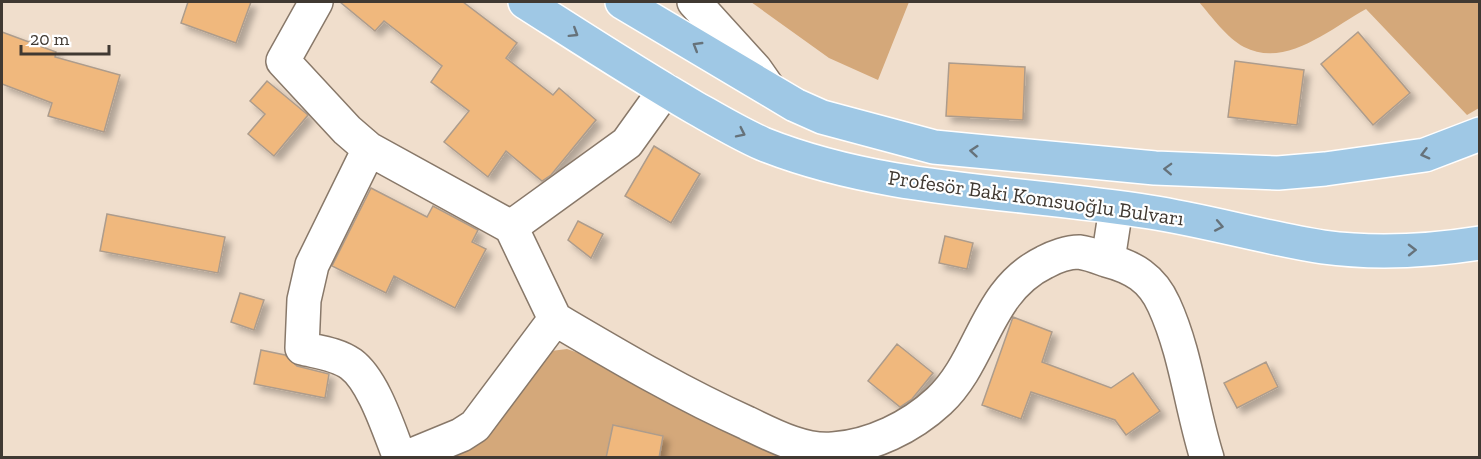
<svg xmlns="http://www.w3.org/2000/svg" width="1481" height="459" font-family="'Zilla Slab',serif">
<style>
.green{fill:#d4a87a}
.building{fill:#f0b87d;stroke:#ad9c8c;stroke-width:1.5;filter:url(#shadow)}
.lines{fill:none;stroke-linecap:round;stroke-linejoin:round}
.minor-casing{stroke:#887869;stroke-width:36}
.major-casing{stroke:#fff;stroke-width:36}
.minor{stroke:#fff;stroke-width:33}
.major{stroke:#9fc8e5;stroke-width:33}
.oneway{stroke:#66727a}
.labels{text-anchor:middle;stroke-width:4.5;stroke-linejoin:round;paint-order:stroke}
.street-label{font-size:21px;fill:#403932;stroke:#fff}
</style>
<defs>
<filter id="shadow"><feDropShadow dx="5.5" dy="5.5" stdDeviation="3" flood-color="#0004"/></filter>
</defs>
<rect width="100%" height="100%" fill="#f0decc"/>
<path class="green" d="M751,2H909L878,80L829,58Z
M1199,2H1479V108L1467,115L1366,9C1331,28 1286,69 1244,47C1227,38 1211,16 1199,2Z
M567,349L590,357L830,458H429L551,351Z"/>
<path class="building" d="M188,2H251L236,43L181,23Z
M340,2H463L517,43L506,58L553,95L559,88L596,120L551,175L542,181L506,151L488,177L444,142L469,111L431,82L442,66L384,21L375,31Z
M2,32L56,52L55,57L120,75L104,132L48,116L52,103L2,84Z
M1358,32L1410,93L1373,125L1321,64Z
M1235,61L1304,70L1297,125L1228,117Z
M949,63L1025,67L1023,120L946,116Z
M267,81L308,115L274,156L248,134L265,114L250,101Z
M654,146L700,174L671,223L625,196Z
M371,188L427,217L433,206L478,230L472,242L486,249L455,308L394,276L386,293L332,266Z
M107,214L225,237L218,273L100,251Z
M578,221L603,234L591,258L568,240Z
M945,236L973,243L967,269L939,263Z
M240,293L264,300L254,330L231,322Z
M1013,317L1052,332L1042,362L1111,388L1133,373L1160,411L1126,435L1115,420L1031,392L1021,419L982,405Z
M897,344L933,373L912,399L900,407L868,381Z
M261,350L285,355L297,366L329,374L325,398L254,384Z
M1266,362L1278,387L1237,408L1224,383Z
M613,425L663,436L659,458H606Z"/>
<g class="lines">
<defs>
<path id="minor" d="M316,2L283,61L347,130L369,149L511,227
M694,2L755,69L769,89
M369,149L312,265L304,300L302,348C318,352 337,354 351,364C374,381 389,431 400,458
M1108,260L1116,208
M555,319L511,227L627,143L665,90
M405,458L461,435L475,426L555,319C618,356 680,393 747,423C772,435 804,452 833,449C872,446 911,427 939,401C983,360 985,291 1045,262C1054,257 1068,252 1079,252C1088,253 1098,257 1106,260C1133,267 1152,278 1164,305C1186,353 1191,407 1207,458"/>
<path id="major" d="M525,2C580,37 635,73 692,106C715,119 738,133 763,144C886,193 1021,191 1150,212C1208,221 1265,238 1323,247C1374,254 1429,251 1480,243
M622,2L795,105L822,117L934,147L1155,168L1278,173L1325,169L1425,155L1480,134"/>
</defs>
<use href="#minor" class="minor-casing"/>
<use href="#major" class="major-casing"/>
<use href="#minor" class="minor"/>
<use href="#major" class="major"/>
</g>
<defs><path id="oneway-chevron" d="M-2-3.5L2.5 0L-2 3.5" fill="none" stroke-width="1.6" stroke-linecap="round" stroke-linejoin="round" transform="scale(1.5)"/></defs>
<g class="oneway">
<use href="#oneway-chevron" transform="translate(574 33) rotate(32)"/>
<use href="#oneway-chevron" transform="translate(697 46) rotate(-149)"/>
<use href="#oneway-chevron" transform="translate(741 133) rotate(26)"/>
<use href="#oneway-chevron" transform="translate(974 151) rotate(-175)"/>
<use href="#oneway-chevron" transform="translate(1425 154) rotate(165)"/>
<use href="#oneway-chevron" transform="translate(1168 169) rotate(-178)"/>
<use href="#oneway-chevron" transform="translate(1219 226) rotate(11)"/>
<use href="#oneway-chevron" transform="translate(1412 250) rotate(-1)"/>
</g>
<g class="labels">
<g class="street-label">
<text transform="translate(1036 198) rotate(8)" y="7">Profesör Baki Komsuoğlu Bulvarı</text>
</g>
</g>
<rect width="1481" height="459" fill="none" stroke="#403932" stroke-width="6"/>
<path d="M21 45v9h88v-9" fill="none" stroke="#403932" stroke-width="3"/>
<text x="30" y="45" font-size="18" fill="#403932" stroke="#ffffff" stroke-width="4.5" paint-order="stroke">20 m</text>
</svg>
